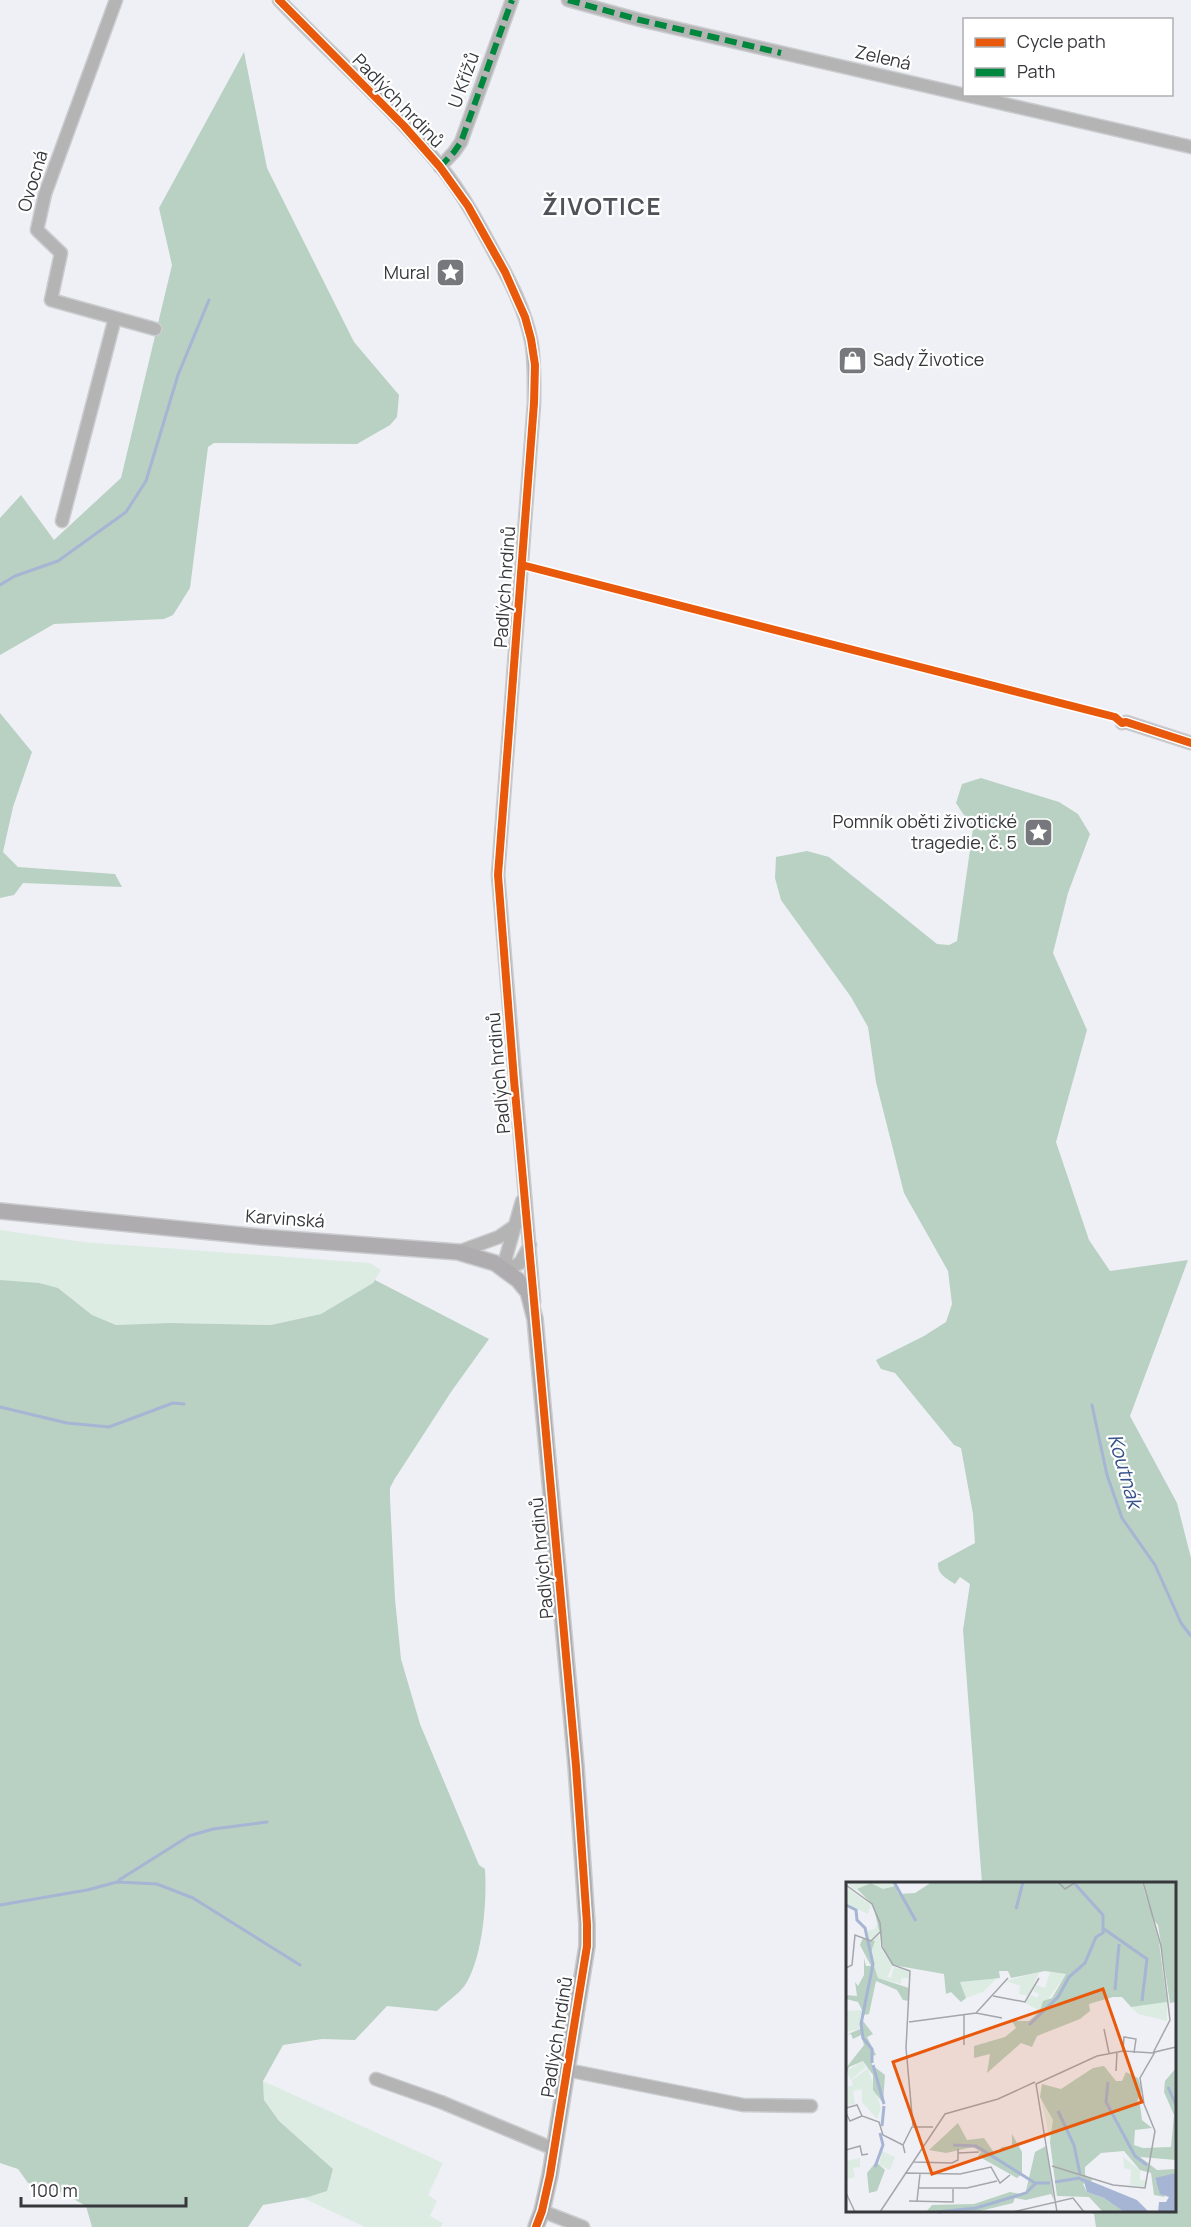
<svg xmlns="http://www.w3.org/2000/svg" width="1191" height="2227" font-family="Manrope,sans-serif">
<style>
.green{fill:#dcece3}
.forest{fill:#b8d1c2}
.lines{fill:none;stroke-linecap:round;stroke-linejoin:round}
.stream{stroke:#a6b5d3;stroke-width:3}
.minor-casing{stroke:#cbcccf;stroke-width:15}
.major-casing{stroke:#cbcccf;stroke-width:18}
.minor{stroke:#b4b4b5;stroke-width:12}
.major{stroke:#aeacae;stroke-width:15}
.quiet{stroke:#00873e;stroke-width:6;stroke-dasharray:12 6;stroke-linecap:butt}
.cycleway-casing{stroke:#fff;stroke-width:11}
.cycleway{stroke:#e8590c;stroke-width:8}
.labels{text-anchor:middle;stroke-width:4.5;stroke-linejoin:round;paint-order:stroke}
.street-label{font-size:18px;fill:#37383c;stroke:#fff}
.poi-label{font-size:18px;fill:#37383c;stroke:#fff;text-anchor:end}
.water-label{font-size:20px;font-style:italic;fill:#365288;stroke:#fff}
.district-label{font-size:24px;font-weight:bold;letter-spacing:1.5px;fill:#50525a;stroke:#fff}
.inset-river{fill:none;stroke:#a6b5d3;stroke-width:3}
.inset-road{fill:none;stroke:#a5a6ab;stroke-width:1.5}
.view{fill:#e8590c;fill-opacity:0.15;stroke:#e8590c;stroke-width:3}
.inset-edge{fill:none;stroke:#37383c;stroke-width:3}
</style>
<rect width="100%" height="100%" fill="#eff0f5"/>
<path class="green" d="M0,1230L83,1242L370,1263L381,1270L373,1283L321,1314L271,1325L169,1323L116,1325L92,1315L58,1288L0,1280Z
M263,2081L443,2163L428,2195L437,2201L430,2216L443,2223L441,2227H365L303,2198L327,2191L333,2169L279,2121L264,2100Z"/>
<path class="forest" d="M244,52L267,168L354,342L399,395L397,417L390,425L357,444L214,443L208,447L190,588L173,615L164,619L54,624L0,655V518L21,495L54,540L121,478L172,265L159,208Z
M0,713L32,752L13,807L3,852L18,867L115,874L122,887L23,883L14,895L0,898Z
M981,778L1059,802L1078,814L1090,834L1068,893L1053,953L1087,1030L1056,1142L1089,1240L1110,1271L1188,1260L1130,1416L1177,1503L1191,1558V2227H1096L1094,2214L1091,2213V2210H1174V1884L982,1883L963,1630L970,1584L960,1577L955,1584C946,1578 937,1574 938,1563L975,1543L973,1514L961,1448L954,1445L895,1373L881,1369L876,1360L924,1336L946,1322L952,1304L948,1271L904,1193L876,1082L868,1027L851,997L781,900L775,878L776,857L807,851L829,857L937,944L949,945L957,941L973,829L956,803L962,784Z
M0,1280L39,1283L58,1288L92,1315L116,1325L169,1323L271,1325L321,1314L373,1283L375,1280L489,1339L451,1392L394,1480L390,1488V1498L395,1599L401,1659L420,1724L479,1865L485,1869C487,1902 483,1953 467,1982C461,1993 446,2002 437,2011L387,2006L355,2040L322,2039L283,2045L263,2081L264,2100L279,2121L333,2169L327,2191L308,2197L263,2205L248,2227H92L86,2206L63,2193L28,2183L18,2169L0,2163Z"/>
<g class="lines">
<path class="stream" d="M0,585L15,576L58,561L126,512L146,481L178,375L209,300
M1092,1405L1107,1475L1122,1518L1155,1565L1181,1623L1191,1636
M0,1407L67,1423L109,1427L173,1403L184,1404
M119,1880L189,1836L213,1829L267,1822
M0,1905L87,1890L117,1882L157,1884L193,1898L300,1965"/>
<defs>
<path id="minor" d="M116,0L45,194L37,230L61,253L51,300L155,329
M279,0C332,56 392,107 441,167C463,194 480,226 496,256C511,283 525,310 531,340C535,361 534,382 534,403L498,875L534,1302
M568,0L640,20L1191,147
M440,167L454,152L461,142L512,0
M62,521L115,318
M1122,723L1126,722L1191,743
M522,1201L506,1257V1270L520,1263L530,1245
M458,1252L499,1237L516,1225
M567,2070L743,2105L811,2106
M376,2079L441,2102L554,2149
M542,2211L583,2227"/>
<path id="major" d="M0,1211L261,1237L458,1252L495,1263L518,1280L528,1292L535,1319L576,1766L587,1924V1946L550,2175L542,2211L536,2227"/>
</defs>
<use href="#minor" class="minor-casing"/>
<use href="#major" class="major-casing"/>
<use href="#minor" class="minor"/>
<use href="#major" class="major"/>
<path class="quiet" d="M568,0L640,20L781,53
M440,167L454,152L461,142L512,0"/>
<defs>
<path id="cycleway" d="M279,0L404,126L440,167L468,206L505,272L525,317L531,339L535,365L534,403L498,875L514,1080L576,1766L587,1924V1946L550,2175L542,2211L536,2227
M522,565L1115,717L1122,723L1126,722L1191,743"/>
</defs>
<use href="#cycleway" class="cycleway-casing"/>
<use href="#cycleway" class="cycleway"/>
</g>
<defs>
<symbol id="sight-square" viewBox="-11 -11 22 22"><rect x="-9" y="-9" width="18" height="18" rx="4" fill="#77787d" stroke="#fff"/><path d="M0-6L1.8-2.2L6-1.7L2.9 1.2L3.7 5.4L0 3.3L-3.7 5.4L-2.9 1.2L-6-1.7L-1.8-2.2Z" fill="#fff"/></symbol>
<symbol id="shop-square" viewBox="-11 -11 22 22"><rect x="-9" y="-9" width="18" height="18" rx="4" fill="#77787d" stroke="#fff"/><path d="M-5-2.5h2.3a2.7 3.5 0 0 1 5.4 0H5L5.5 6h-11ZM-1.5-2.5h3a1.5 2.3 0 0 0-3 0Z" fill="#fff"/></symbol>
</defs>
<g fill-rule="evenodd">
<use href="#sight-square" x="434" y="256" width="33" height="33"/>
<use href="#shop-square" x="836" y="344" width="33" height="33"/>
<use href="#sight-square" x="1022" y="816" width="33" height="33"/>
</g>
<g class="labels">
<g class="street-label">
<text transform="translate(883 58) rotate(13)" y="6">Zelená</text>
<text transform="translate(464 80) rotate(-70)" y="6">U Křížů</text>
<text transform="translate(398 101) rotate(46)" y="6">Padlých hrdinů</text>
<text transform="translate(33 181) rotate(-73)" y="6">Ovocná</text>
<text transform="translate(505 587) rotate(-86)" y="6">Padlých hrdinů</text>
<text transform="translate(499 1073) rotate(-95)" y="6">Padlých hrdinů</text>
<text transform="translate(285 1219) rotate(4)" y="6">Karvinská</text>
<text transform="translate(542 1558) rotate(-95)" y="6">Padlých hrdinů</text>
<text transform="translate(557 2037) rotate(-81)" y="6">Padlých hrdinů</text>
</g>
<g class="poi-label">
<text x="430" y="279">Mural</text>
<text x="873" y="366" text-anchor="start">Sady Životice</text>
<text x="1017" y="828">Pomník oběti životické<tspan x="1017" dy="21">tragedie, č. 5</tspan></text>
</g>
<g class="water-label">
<text transform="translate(1125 1471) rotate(74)" y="7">Koutnák</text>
</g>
<g class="district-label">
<text x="602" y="215">ŽIVOTICE</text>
</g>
</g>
<g transform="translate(846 1882)">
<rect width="330" height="330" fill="#eff0f5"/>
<path d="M0,0H49L50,3L37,7L25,1L9,8ZM2,6L25,23L22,32L0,22ZM32,40L33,49L29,54L33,52L35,67L47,83L41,95L45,96L48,85L63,89L64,96H55V102L32,96L24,72L28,58L20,57V49L29,47ZM193,90L183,114L173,112L174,104L160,99ZM204,90L220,92L194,129L179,121L185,113L191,116L193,112L187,109L190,103L199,106ZM151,96L137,110L120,116L114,100ZM321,120V139L292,132L285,125ZM16,128L13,147L0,150V129ZM17,179L20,185L5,198L0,189ZM22,186L35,226L31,237L16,220V207L7,209L9,222L0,224V205L7,203L5,199ZM195,215L207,238L208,254L204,260ZM36,269L49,275L44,288L33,283ZM277,275L294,288V298L301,299L298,305L284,303L285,288L278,286ZM14,276V285L7,286L9,295L0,297V279Z" fill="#dcece3"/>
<path d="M86,0H296L313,60L321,120L285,125L276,115H267L243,122L244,129L234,137L191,154L186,165L175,161L141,191L144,172L128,176V164L159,155L170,146L166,139H183L194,129L197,119L206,116L220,92L199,89L165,96L162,89H153L154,96L114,100L120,116L115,120L105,110L100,112L98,92L47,83L38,68L27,23L11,7L25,1L37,7L49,4L53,12L69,11ZM298,0H330V120L324,121L312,43L305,35ZM17,56L29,59L24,72L32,96L63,106V119L57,118L51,108L30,99L23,132L17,133V139L27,152L21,155L30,173L26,174V183L39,193L37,221L27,208V193L17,179L3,185L0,192V186L18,163L15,153L7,157L5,152L0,153L14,147L16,128L12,120L0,117V113L11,114L9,100L12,104L18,93V76L20,84H25L14,63ZM258,184L270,199H276L280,190L292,196L296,208L290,222L294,223L296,238L306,246L289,248L288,263L297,266L325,265L328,233L318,210L319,199L330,186V278L294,275L311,288L330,287V291L309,298L319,315L308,313L305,291L294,288L278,269L255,271L239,285V293L247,298L237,302L241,310L258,316L278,330H257L243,315L211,314L204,260L207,238L194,215L196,202L215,207L247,186ZM112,241L121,258L138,256L149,272L156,265L166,264V252L176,270V292L171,296L132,274L135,270L127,265L100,271L83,268ZM200,264L208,318L205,312L180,318L169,316L167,321L130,330H80L86,323L128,322L164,310L179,313L189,270ZM30,280L39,288L31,309L23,311L21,291Z" fill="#b8d1c2"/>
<path d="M330,291V330H312L313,320H320L323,315L314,312L309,296ZM237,296L291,318L303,330H278L258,316L241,310Z" fill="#a6b5d3"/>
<path class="inset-river" d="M48,0L70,39M0,23L10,28L11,38L19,46L27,82L15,142L17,156L26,167V181M170,27L177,0M258,47L301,77L296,119M269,108L273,62M183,143L212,115L223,95L239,81L250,55L257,51V33L229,2M27,183L38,222M262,200L260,220L289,274L301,283M322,205L330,223M212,229L228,263L234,292M36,244L38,224M107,263L130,264L189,301M29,285L37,263L34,251M209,300L233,296L238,299M92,330L130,326L180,311L190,301H204"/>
<path class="inset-road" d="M212,0L219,7L230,0M0,3L26,22L34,41L36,65L47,83L64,89L60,166L67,244M0,86L6,83L9,53L25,59L34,50M147,114L179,120L193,96M130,131L156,136M63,140L130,131L162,96M258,147L263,171M118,163V133M277,169L278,155L290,157L288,171M270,189L271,170M0,226L11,223L16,234L33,240L37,253L57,263M0,231L4,239L16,234M0,268L14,264L16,273L22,272M59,271L57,263L66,245H87M112,271L133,270M68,280L106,281L112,278V267M206,284L267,303L299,306L309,249L298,222L294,196L309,170L330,165M59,291L114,292L145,285L154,301L164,293M73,306H121L151,299M0,311L9,330M63,319L107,320V307M71,319L74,292M34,330L99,232L152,217L189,200M167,330L227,316L238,330M211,330L190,202L251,174L277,169L307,171L324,138L315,64L297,0"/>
<path class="view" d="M257,107L296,220L86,292L47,180Z"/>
<rect width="330" height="330" class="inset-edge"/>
</g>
<rect x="963" y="18" width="210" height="78" fill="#ffffff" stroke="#afafb1" stroke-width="1.5"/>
<rect x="975" y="38" width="30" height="9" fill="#e8590c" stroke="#afafb1" stroke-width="1.5"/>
<text x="1017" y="48" font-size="18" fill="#37383c">Cycle path</text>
<rect x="975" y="68" width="30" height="9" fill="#00873e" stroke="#afafb1" stroke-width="1.5"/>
<text x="1017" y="78" font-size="18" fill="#37383c">Path</text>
<path d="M21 2197v9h165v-9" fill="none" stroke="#37383c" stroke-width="3"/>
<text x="30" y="2197" font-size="18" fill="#37383c" stroke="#ffffff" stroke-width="4.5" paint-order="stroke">100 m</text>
</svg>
